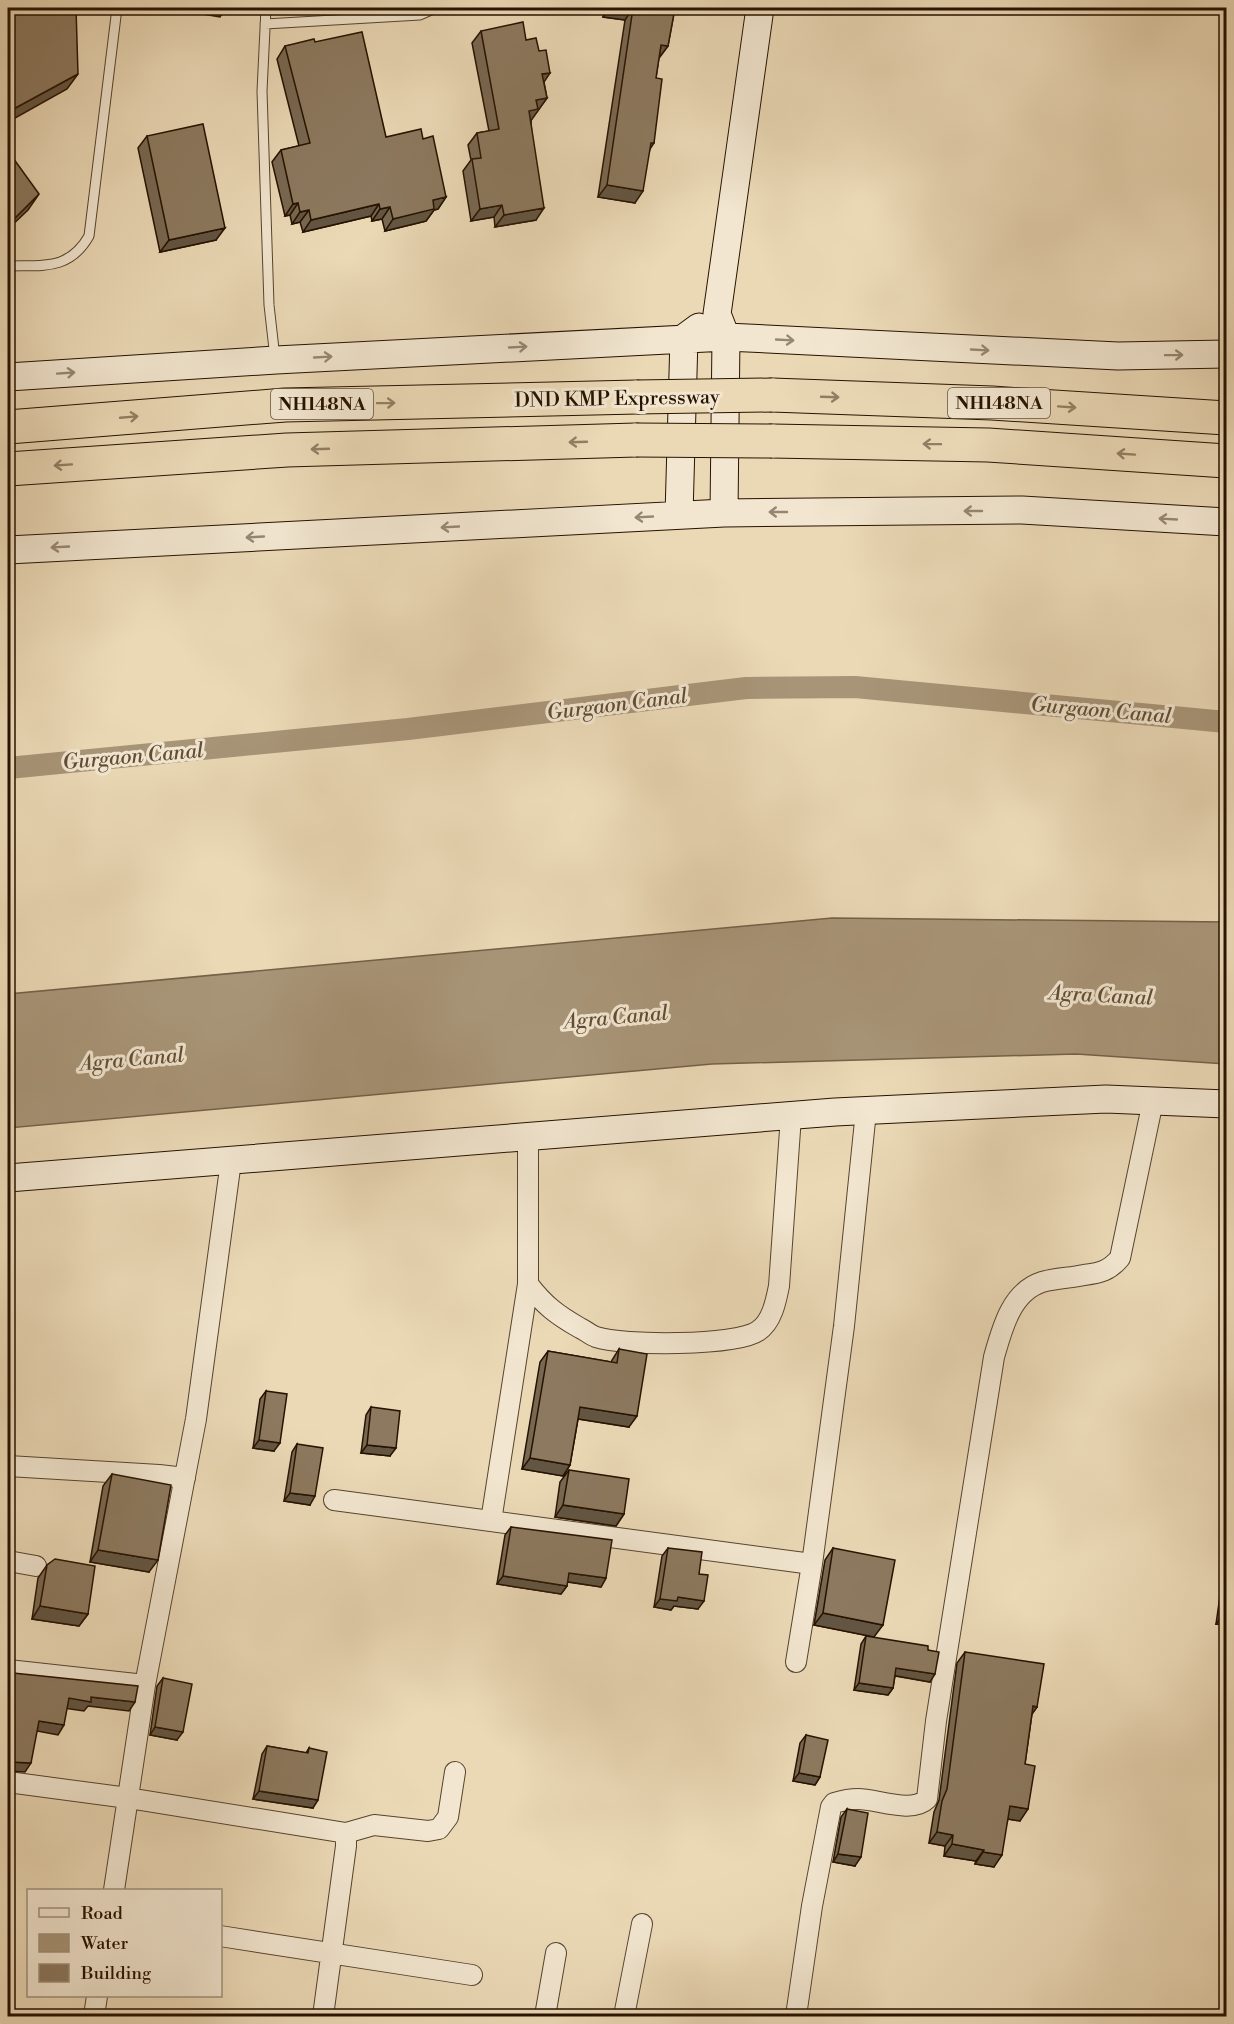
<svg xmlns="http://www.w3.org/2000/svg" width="1234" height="2024" font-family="'Libre Bodoni',serif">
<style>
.water{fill:#a89578;stroke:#746148;stroke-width:1.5}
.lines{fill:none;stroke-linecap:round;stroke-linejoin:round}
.canal{stroke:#a89578;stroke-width:22}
.lane-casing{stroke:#57442e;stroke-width:11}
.street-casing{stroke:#57442e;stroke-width:22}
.secondary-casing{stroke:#261200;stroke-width:29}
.highway-casing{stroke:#261200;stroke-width:35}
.lane{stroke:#f2e6d0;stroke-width:9}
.street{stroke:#f2e6d0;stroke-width:20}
.secondary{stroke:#f2e6d0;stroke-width:27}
.highway{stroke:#ebd9b6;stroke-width:33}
.highway-bridge-casing{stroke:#261200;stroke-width:35;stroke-linecap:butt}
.highway-bridge{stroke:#ebd9b6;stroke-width:33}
.wall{fill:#786852;stroke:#261200;stroke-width:1.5}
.shaded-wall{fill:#625542;stroke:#261200;stroke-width:1.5}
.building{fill:#8c795f;stroke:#261200;stroke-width:1.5}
.oneway{stroke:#968772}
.oneway2{stroke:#927f64}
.labels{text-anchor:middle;stroke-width:6;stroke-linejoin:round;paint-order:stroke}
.shield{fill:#f2e6d0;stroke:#63523e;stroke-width:1.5}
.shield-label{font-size:18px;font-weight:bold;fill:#261200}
.street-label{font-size:20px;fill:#261200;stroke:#f2e6d0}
.water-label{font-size:21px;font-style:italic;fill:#604d36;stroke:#f2e6d0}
</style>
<rect width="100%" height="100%" fill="#ebd9b6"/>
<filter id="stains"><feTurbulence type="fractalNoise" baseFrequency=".00333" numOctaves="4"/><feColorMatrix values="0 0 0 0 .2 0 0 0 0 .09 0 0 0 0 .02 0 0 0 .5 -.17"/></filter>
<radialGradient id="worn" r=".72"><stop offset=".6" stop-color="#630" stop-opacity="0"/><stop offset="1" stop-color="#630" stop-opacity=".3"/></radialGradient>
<path class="water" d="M832,918L1226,922V1064L1076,1054L712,1064L8,1128V994Z"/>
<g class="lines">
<path class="canal" d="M8,768L408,729L746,688L855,687L1226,722"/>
<defs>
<path id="lane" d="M266,8L262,91L269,305L275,358
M547,8H548
M265,24L420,15L436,8
M8,266C42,265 69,271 89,236L117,8"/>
<path id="street" d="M528,1136V1284C544,1305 557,1315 580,1328C585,1330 590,1335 596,1337C622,1346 736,1346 758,1331C772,1322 776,1301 779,1286L791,1116
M8,1466L159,1475L185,1478
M334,1500L812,1564
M491,1521L528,1284
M8,1561L36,1566
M796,1662L812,1564L844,1326L866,1111
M8,1670L145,1685
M8,1782L128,1798L346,1833V1846L323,2016
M346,1833L374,1825L428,1831L439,1829L448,1817L455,1772
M114,1890L145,1685L196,1419L231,1161
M220,1936L472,1975
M797,2009L812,1906L831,1807L834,1803C841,1801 850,1799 858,1799C877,1799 912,1814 927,1799L936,1721L994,1357C1002,1329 1011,1292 1042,1282C1055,1278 1070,1278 1084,1275C1100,1273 1109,1271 1120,1258L1153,1101
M94,2016L97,1996
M545,2016L556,1953
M624,2016L642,1924"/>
<path id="secondary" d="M8,377L276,360L726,337L1118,356L1226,354
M724,513L726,337L717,314L760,8
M679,515L684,338L699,327
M8,550L724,513L1022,510L1226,522
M8,1178L835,1112L1106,1099L1226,1104"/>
<path id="highway" d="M772,395L992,403L1226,418
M8,427L285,405L637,397
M772,441L988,445L1226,461
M8,469L287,450L636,440"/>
</defs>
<use href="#lane" class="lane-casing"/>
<use href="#street" class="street-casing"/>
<use href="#secondary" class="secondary-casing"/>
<use href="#highway" class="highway-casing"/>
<use href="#lane" class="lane"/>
<use href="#street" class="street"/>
<use href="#secondary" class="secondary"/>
<use href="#highway" class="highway"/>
<defs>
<path id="highway-bridge" d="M637,397L772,395
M636,440L772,441"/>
</defs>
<use href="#highway-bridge" class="highway-bridge-casing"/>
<use href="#highway-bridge" class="highway-bridge"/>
</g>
<path class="wall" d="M605,8H675L668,46L659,58L656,78L654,143L650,149L635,203L598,197L625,20L603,17Z
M481,31L526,40L544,82L547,98L531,120L536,220L495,227L494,217L471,221L463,171L471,160L468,145L477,133L489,131L472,43Z
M315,42L386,137L423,139L446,197L438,209L434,210L426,221L385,231L382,219L372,221L371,216L303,232L300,222L292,224L290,215L285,216L272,162L281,150L299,146L277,59L285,46Z
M147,136L216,240L160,252L138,148Z
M619,1349L629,1427L578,1419L570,1465L563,1476L522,1469L540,1362L548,1351L611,1362L612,1360Z
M266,1391L274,1451L253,1448L260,1399Z
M371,1407L390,1456L361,1453L366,1415Z
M297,1444L310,1505L284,1501L292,1452Z
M569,1470L624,1514L616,1526L555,1517L560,1482Z
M112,1474L149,1572L90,1562L103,1486Z
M511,1527L606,1578L601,1587L567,1582V1586L561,1594L497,1584L505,1535Z
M668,1548L699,1574L698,1609L674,1606L671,1610L654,1607L662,1556Z
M833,1548L874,1637L814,1625L825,1560Z
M47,1565L88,1614L79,1626L32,1619L38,1578Z
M1226,1588H1227V1625L1216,1624L1220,1596Z
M866,1636L928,1650L930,1682L895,1676L893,1688L888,1695L854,1690L861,1644Z
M965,1652L1037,1707L1032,1714L1025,1764L1020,1821L1008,1819L994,1867L975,1864L976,1861L944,1856L945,1846L929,1843L934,1812L939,1800L957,1663Z
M163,1678L177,1740L150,1735L157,1686Z
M806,1735L820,1777L815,1785L793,1781L800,1743Z
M267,1746L306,1753L309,1748L313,1808L253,1799L262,1754Z
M847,1809L855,1866L833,1862L841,1817Z"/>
<path class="shaded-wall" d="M186,8H226L220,17L184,11Z
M298,8H311L309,9Z
M610,8H633L625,20L603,17Z
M661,45L668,46L659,58Z
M550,73L542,85V74Z
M78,74L67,89L8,122V112Z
M547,98L530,122L529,111L536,100Z
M607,185L643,191L635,203L598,197Z
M39,194L28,210L8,229V225Z
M446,197L438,209L434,210L426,221L385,231L393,219L433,200Z
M298,203L290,215L285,216L293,204Z
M379,204L371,216L303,232L311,220Z
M502,205L494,217L471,221L480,209Z
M390,207L382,219L372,221L380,209Z
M544,208L536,220L495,227L504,215Z
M309,210L300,222L292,224L300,212Z
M225,228L216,240L160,252L169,240Z
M580,1407L637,1416L629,1427L572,1418Z
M259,1440L280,1443L274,1451L253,1448Z
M367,1445L396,1448L390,1456L361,1453Z
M530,1458L570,1465L563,1476L522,1469Z
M290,1493L315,1496L310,1505L284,1501Z
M563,1505L624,1514L616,1526L555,1517Z
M98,1550L158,1560L149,1572L90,1562Z
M569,1573L606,1578L601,1587L563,1581Z
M503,1576L567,1586L561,1594L497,1584Z
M678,1597L704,1601L698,1609L674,1606L671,1610L654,1607L660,1599Z
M40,1606L88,1614L79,1626L32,1619Z
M823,1613L883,1625L874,1637L814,1625Z
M1222,1615L1227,1616V1625L1216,1624Z
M896,1668L935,1674L930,1682L891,1675Z
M859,1683L893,1688L888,1695L854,1690Z
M91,1697L135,1702L129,1711L88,1706L84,1711L63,1708L69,1698Z
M1033,1706L1037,1707L1029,1718Z
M39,1721L64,1725L58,1735L32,1730Z
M155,1727L183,1732L177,1740L150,1735Z
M10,1762L31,1763L25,1772L8,1771V1765Z
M799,1773L820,1777L815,1785L793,1781Z
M259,1791L318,1800L313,1808L253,1799Z
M1010,1806L1028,1809L1020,1821L1002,1818Z
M937,1832L953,1835L945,1846L929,1843Z
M952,1844L984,1850L976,1861L944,1856Z
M983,1852L1002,1855L994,1867L975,1864Z
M838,1854L861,1857L855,1866L833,1862Z"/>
<path class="building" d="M8,8H76L78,74L8,112Z
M629,8H675L668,46L661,45L656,78L662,79L654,143H651L643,191L607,185L633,8Z
M523,22L526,40L536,38L539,51L546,50L550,73L542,74L547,98L536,100L538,109L529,111L544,208L504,215L502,205L480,209L472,159L481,158L477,133L499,129L481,31Z
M362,32L386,137L421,129L423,139L433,136L446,197L433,200L434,209L393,219L390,207L380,209L379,204L311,220L309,210L300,212L298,203L293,204L281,150L310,143L285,46L314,39L315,42Z
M203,124L225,228L169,240L147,136Z
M8,151L39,194L8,225Z
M619,1349L647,1354L637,1416L580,1407L570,1465L530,1458L548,1351L617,1363Z
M266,1391L287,1394L280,1443L259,1440Z
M371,1407L400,1411L396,1448L367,1445Z
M297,1444L323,1448L315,1496L290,1493Z
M569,1470L629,1479L624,1514L563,1505Z
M112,1474L171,1485L158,1560L98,1550Z
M511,1527L612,1540L606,1578L569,1573L567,1586L503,1576Z
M668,1548L702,1552L699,1574L708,1575L704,1601L678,1597L677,1601L660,1599Z
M833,1548L895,1560L883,1625L823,1613Z
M55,1559L95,1566L88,1614L40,1606L47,1565Z
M1226,1588H1227V1616L1222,1615Z
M866,1636L928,1646V1650L939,1652L935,1674L896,1668L893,1688L859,1683Z
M965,1652L1044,1664L1037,1707L1033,1706L1025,1764L1035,1766L1028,1809L1010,1806L1002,1855L983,1852L984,1850L952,1844L953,1835L937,1832L942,1801L947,1789Z
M8,1670L13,1673L138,1686L135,1702L91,1697V1702L69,1698L64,1725L39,1721L31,1763L10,1762L8,1765Z
M163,1678L192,1684L183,1732L155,1727Z
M806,1735L828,1740L820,1777L799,1773Z
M267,1746L308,1753L309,1748L327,1752L318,1800L259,1791Z
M847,1809L868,1813L861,1857L838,1854Z"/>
<defs><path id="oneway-shaft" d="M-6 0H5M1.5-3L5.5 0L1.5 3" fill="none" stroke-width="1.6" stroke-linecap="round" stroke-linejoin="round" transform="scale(1.5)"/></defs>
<g class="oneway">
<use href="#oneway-shaft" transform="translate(785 340) rotate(3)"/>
<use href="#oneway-shaft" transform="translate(518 347) rotate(-3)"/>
<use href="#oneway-shaft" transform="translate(980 350) rotate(3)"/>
<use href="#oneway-shaft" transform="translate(1174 355) rotate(-1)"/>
<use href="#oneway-shaft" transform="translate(323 357) rotate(-3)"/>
<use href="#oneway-shaft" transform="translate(66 373) rotate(-4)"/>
<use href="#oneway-shaft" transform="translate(973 511) rotate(180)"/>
<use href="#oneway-shaft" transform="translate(778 512) rotate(180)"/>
<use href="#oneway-shaft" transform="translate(644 517) rotate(177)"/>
<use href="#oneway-shaft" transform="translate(1168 519) rotate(-177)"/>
<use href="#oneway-shaft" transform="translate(450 527) rotate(177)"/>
<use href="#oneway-shaft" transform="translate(255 537) rotate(177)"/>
<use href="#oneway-shaft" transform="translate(60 547) rotate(177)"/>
</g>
<g class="oneway2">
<use href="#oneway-shaft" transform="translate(830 397) rotate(2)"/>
<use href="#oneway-shaft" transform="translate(386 403) rotate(-1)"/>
<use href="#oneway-shaft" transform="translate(1067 407) rotate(4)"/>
<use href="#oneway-shaft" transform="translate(129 417) rotate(-5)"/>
<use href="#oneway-shaft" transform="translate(578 442) rotate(178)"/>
<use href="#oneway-shaft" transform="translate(932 444) rotate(-179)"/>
<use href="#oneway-shaft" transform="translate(320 449) rotate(178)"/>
<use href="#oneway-shaft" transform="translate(1126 454) rotate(-176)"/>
<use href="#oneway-shaft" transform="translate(63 465) rotate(176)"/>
</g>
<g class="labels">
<g class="shield">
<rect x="948" y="388" width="102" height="30" rx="4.5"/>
<rect x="271" y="389" width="102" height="30" rx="4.5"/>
</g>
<g class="shield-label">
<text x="999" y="409">NH148NA</text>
<text x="322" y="410">NH148NA</text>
</g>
<g class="street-label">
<text transform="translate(617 398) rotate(-1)" y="7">DND KMP Expressway</text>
</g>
<g class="water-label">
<text transform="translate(617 704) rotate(-7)" y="7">Gurgaon Canal</text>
<text transform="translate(1101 710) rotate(5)" y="7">Gurgaon Canal</text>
<text transform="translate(133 756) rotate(-5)" y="7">Gurgaon Canal</text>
<text transform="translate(1101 995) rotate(3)" y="7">Agra Canal</text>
<text transform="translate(616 1017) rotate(-5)" y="7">Agra Canal</text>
<text transform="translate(132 1059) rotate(-5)" y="7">Agra Canal</text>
</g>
</g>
<rect width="1234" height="2024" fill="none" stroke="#ebd9b6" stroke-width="30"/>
<rect x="9" y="9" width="1216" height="2006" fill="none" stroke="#261200" stroke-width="3"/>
<rect x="15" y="15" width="1204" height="1994" fill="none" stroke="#261200" stroke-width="1.5"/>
<rect x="27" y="1889" width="195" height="108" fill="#f2e6d0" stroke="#a0917d" stroke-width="1.5"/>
<rect x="39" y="1908" width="30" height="9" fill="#f2e6d0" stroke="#a0917d" stroke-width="1.5"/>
<text x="81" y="1919" font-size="18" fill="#261200">Road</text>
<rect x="39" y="1934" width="30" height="18" fill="#a89578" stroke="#a0917d" stroke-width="1.5"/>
<text x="81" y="1949" font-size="18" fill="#261200">Water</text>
<rect x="39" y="1964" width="30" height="18" fill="#8c795f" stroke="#a0917d" stroke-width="1.5"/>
<text x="81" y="1979" font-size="18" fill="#261200">Building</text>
<rect width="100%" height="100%" filter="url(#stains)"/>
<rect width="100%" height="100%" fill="url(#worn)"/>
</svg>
